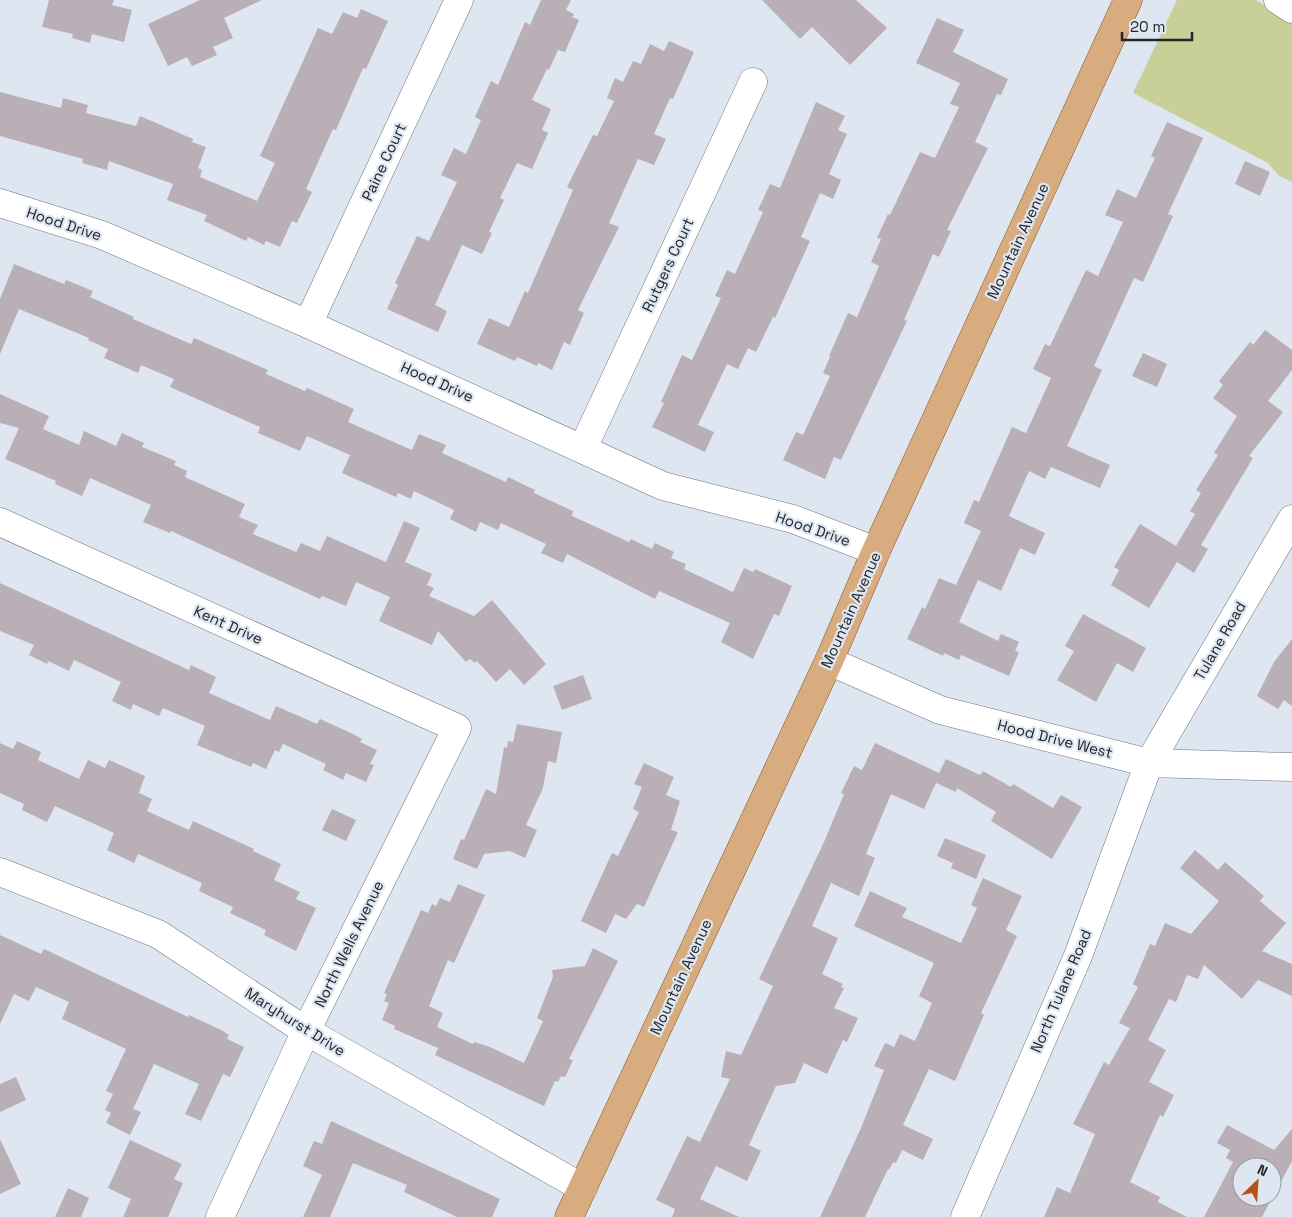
<svg xmlns="http://www.w3.org/2000/svg" width="1292" height="1217" font-family="'Space Grotesk',sans-serif">
<style>
.green{fill:#c8d097}
.building{fill:#baafb7;fill-rule:evenodd}
.lines{fill:none;stroke-linecap:round;stroke-linejoin:round}
.minor-casing{stroke:#6d747d;stroke-width:29}
.major-casing{stroke:#885929;stroke-width:29}
.minor{stroke:#fff;stroke-width:28}
.major{stroke:#d9ac7f;stroke-width:28}
.labels{text-anchor:middle;stroke-width:4.5;stroke-linejoin:round;paint-order:stroke}
.street-label{font-size:15px;fill:#222529;stroke:#dee7f1}
</style>
<rect width="100%" height="100%" fill="#dee7f1"/>
<path class="green" d="M1177,0H1256L1292,23V182L1278,175L1268,163L1133,93Z"/>
<path class="building" d="M49,0H114L112,5L132,10L124,42L92,34L90,43L72,38L73,34L42,27Z
M200,0H262L224,18L233,38L213,47L217,55L192,66L187,57L168,66L148,24Z
M541,0H571L566,10L574,14L572,17L579,20L565,52L558,50L549,70L547,69L532,100L551,109L542,130L548,133L532,169L517,163L500,198L504,200L489,232L492,233L482,254L462,245L435,305L447,311L438,332L387,309L398,285L395,283L417,236L429,241L457,182L441,175L454,148L466,154L481,120L475,117L491,81L498,85L525,22L530,25Z
M762,0H856L887,28L850,65L812,27L800,39Z
M361,9L388,21L366,69L363,68L336,130L333,129L306,189L312,192L297,223L292,221L280,247L266,241L264,245L248,237L246,241L204,221L207,215L167,200L173,184L109,161L107,170L82,163L83,159L0,136V92L61,108L63,98L88,105L86,113L136,126L140,116L193,139L192,142L206,147L198,168L202,170L200,177L257,201L275,163L260,156L318,28L332,34L343,12L357,18Z
M937,18L964,30L953,52L1008,79L1001,95L997,94L975,142L988,148L947,230L951,231L939,257L933,254L904,320L907,321L841,460L834,457L825,479L783,460L796,432L803,435L830,376L823,373L830,357L829,356L848,313L857,317L879,266L871,262L881,239L877,238L888,214L890,215L920,152L935,158L959,107L950,104L960,83L916,63Z
M669,41L694,52L673,99L670,98L654,134L666,139L654,165L638,159L609,223L619,227L578,310L584,313L570,345L564,342L552,370L538,363L537,366L517,357L515,361L477,344L489,318L509,327L525,291L528,293L573,190L567,187L593,135L597,136L614,101L607,98L615,78L623,82L633,61L641,64L650,44L664,51Z
M816,102L845,116L838,130L847,134L829,174L841,180L833,199L820,193L801,237L810,241L775,318L773,317L756,352L748,348L738,369L727,364L698,425L714,432L705,452L652,427L664,403L661,402L682,355L692,360L721,298L715,296L727,270L735,274L763,212L758,210L770,184L780,188Z
M1167,122L1203,138L1168,214L1173,216L1143,282L1134,278L1094,366L1102,370L1067,446L1110,465L1100,488L1051,467L1045,479L1029,471L1009,516L1045,533L1035,555L1020,548L1001,591L978,580L959,622L998,641L1001,634L1019,642L1015,651L1019,652L1009,676L961,655L959,660L944,653L943,656L907,639L922,607L925,609L939,578L956,585L981,531L964,523L974,500L979,502L1012,427L1026,433L1051,378L1033,369L1045,344L1050,346L1086,270L1098,276L1123,222L1105,215L1117,189L1136,198L1155,158L1151,156Z
M1245,161L1270,172L1260,196L1235,184Z
M14,264L64,284L66,280L93,291L90,297L134,317L133,319L191,344L194,338L268,370L266,374L305,391L307,388L354,409L348,422L412,450L419,434L446,445L442,453L506,482L508,477L535,490L534,493L573,511L572,516L629,542L631,539L652,549L655,543L674,552L671,558L686,564L684,569L733,592L744,568L753,572L755,569L792,586L779,616L774,614L753,659L721,642L730,623L659,591L655,599L567,554L563,563L541,553L546,544L501,523L498,530L480,522L476,532L450,519L454,510L414,491L411,499L398,493L396,497L342,473L350,455L307,436L300,451L258,433L260,427L170,387L174,379L141,365L138,373L104,358L108,349L88,340L89,338L19,309L0,354V299Z
M1265,330L1292,350V370L1268,401L1283,412L1249,456L1253,458L1201,545L1208,549L1194,573L1177,562L1149,608L1111,585L1119,570L1114,567L1140,524L1176,546L1195,514L1190,511L1201,493L1196,490L1218,455L1214,453L1237,416L1213,398L1223,385L1219,381L1250,342L1253,345Z
M1143,353L1167,364L1157,387L1132,376Z
M0,394L49,416L43,429L79,445L84,431L116,446L122,433L144,443L142,447L176,461L174,465L187,471L185,477L245,504L239,517L258,525L253,534L296,552L301,543L320,551L327,536L386,562L404,521L420,528L405,562L432,574L427,585L434,588L429,596L474,616L492,600L546,664L524,685L510,669L496,682L477,661L475,663L470,659L466,662L438,631L432,645L379,621L390,597L356,582L346,606L322,596L320,599L171,531L170,533L143,522L151,505L90,478L82,496L55,484L56,481L5,459L19,428L0,423Z
M0,583L189,670L191,665L216,677L209,693L270,720L276,706L317,724L320,719L351,733L362,739L360,742L377,750L370,764L374,765L366,782L346,773L343,780L323,770L326,764L283,744L279,752L275,750L266,769L253,763L251,767L197,745L205,726L163,708L159,716L133,704L131,710L112,701L121,682L74,660L69,671L48,661L47,664L29,655L34,645L0,631Z
M1083,614L1146,648L1133,672L1117,663L1096,702L1057,680L1074,651L1065,646Z
M1292,639V706L1284,700L1278,709L1257,696L1274,662Z
M583,675L592,699L562,710L553,686Z
M517,724L562,732L556,763L548,761L543,788L526,825L537,830L525,858L510,851L484,854L477,869L453,859L461,839L464,840L486,789L496,794L504,747L507,748L508,741L513,742Z
M17,741L41,752L38,760L79,779L88,760L105,768L109,760L145,776L139,793L152,799L147,811L189,830L193,821L254,849L253,851L281,864L274,880L300,892L296,899L316,908L296,951L264,935L266,930L230,913L233,907L199,891L202,883L138,854L134,863L107,850L114,833L55,806L47,822L22,810L24,804L0,793V743L13,749Z
M875,743L939,773L946,759L980,775L983,771L1011,787L1013,784L1053,808L1061,795L1082,807L1052,859L991,821L996,812L957,788L956,792L936,783L924,809L891,794L866,854L875,858L859,896L831,883L812,926L838,938L822,974L843,984L841,987L844,988L834,1008L858,1018L847,1042L843,1040L827,1074L804,1063L795,1083L776,1086L749,1145L761,1151L747,1181L716,1166L700,1199L739,1217H672L675,1209L656,1200L687,1136L700,1142L730,1079L721,1077L726,1051L741,1055L773,986L759,979L824,842L844,794L841,793L854,766L862,770Z
M644,763L674,777L666,795L680,801L671,830L678,832L644,907L637,904L626,919L615,914L606,933L581,921L612,853L618,856L639,812L633,809L642,787L634,784Z
M332,809L356,820L346,841L322,830Z
M945,838L986,855L976,879L951,868L953,863L937,856Z
M1195,850L1218,870L1225,862L1264,896L1260,901L1286,923L1262,951L1292,964V996L1258,980L1242,999L1204,965L1198,979L1187,975L1176,1002L1169,999L1148,1040L1166,1050L1149,1082L1174,1095L1163,1117L1160,1115L1130,1182L1160,1197L1158,1202L1187,1217H1044L1057,1187L1070,1193L1095,1134L1073,1124L1104,1062L1109,1065L1130,1028L1119,1023L1138,987L1133,984L1150,944L1155,946L1165,923L1191,934L1219,901L1180,868Z
M983,878L1022,896L1006,930L1017,936L981,1013L984,1015L955,1081L929,1069L903,1125L933,1139L923,1160L902,1150L896,1163L893,1162L889,1170L888,1169L865,1217H820L861,1128L884,1070L874,1066L885,1043L894,1047L900,1034L915,1041L932,1003L919,996L934,963L854,926L870,891L907,908L902,917L961,943L977,908L971,905Z
M458,884L485,895L454,963L448,960L429,1006L443,1013L437,1027L473,1044L474,1042L490,1047L524,1063L543,1021L537,1018L553,977L552,970L585,966L593,948L618,961L569,1059L573,1060L565,1077L561,1076L558,1082L555,1081L544,1106L435,1055L438,1048L394,1029L395,1026L382,1020L389,1003L384,1001L387,994L384,993L421,910L428,913L432,904L436,906L440,898L450,902Z
M0,935L41,954L44,949L188,1017L189,1015L221,1030L229,1035L227,1039L244,1047L230,1077L223,1074L201,1121L185,1114L199,1084L154,1064L133,1109L141,1112L130,1135L106,1123L111,1113L105,1110L113,1094L106,1091L126,1049L62,1019L69,1002L36,987L29,1001L14,994L0,1024Z
M16,1077L26,1100L0,1112V1084Z
M331,1121L500,1199L492,1217H457L404,1192L407,1185L353,1163L330,1217H303L322,1175L303,1166L314,1141L322,1144Z
M1227,1125L1274,1150L1292,1129V1161L1262,1217H1204L1233,1162L1226,1158L1230,1150L1217,1143ZM1242,1167H1272V1197H1242Z
M0,1139L21,1184L0,1194Z
M130,1140L182,1164L174,1179L183,1183L168,1217H123L131,1199L108,1188Z
M68,1188L89,1198L81,1217H55Z"/>
<g class="lines">
<defs>
<path id="minor" d="M1278,0L1292,9
M0,203L102,235L308,324L663,486L793,519L876,551
M308,324L459,0
M583,448L753,82
M0,522L457,728L306,1031L220,1217
M829,661L940,710L1149,763L1292,767
M0,872L158,934L306,1031L583,1188
M965,1217L1078,956L1149,763L1292,519"/>
<path id="major" d="M569,1217L829,661L876,551L1128,0"/>
</defs>
<use href="#minor" class="minor-casing"/>
<use href="#major" class="major-casing"/>
<use href="#minor" class="minor"/>
<use href="#major" class="major"/>
</g>
<g class="labels">
<g class="street-label">
<text transform="translate(384 162) rotate(-65)" y="5">Paine Court</text>
<text transform="translate(64 224) rotate(18)" y="5">Hood Drive</text>
<text transform="translate(1018 241) rotate(-65)" y="5">Mountain Avenue</text>
<text transform="translate(668 265) rotate(-65)" y="5">Rutgers Court</text>
<text transform="translate(437 382) rotate(24)" y="5">Hood Drive</text>
<text transform="translate(813 529) rotate(19)" y="5">Hood Drive</text>
<text transform="translate(851 610) rotate(-66)" y="5">Mountain Avenue</text>
<text transform="translate(228 625) rotate(24)" y="5">Kent Drive</text>
<text transform="translate(1220 641) rotate(-60)" y="5">Tulane Road</text>
<text transform="translate(1055 739) rotate(14)" y="5">Hood Drive West</text>
<text transform="translate(349 944) rotate(-64)" y="5">North Wells Avenue</text>
<text transform="translate(681 977) rotate(-65)" y="5">Mountain Avenue</text>
<text transform="translate(1061 991) rotate(-67)" y="5">North Tulane Road</text>
<text transform="translate(295 1022) rotate(32)" y="5">Maryhurst Drive</text>
</g>
</g>
<g transform="translate(1257 1182) rotate(25)"><circle r="24" fill="#dee7f1" stroke="#9399a1"/>
<path d="M0-4L9 19L0 12L-9 19Z" fill="#b6531a"/>
<text y="-8" font-size="14" font-weight="bold" text-anchor="middle" fill="#222529">N</text>
</g>
<path d="M1122 32v8h70v-8" fill="none" stroke="#222529" stroke-width="2.5"/>
<text x="1130" y="32" font-size="15" fill="#222529" stroke="#dee7f1" stroke-width="4" paint-order="stroke">20 m</text>
</svg>
